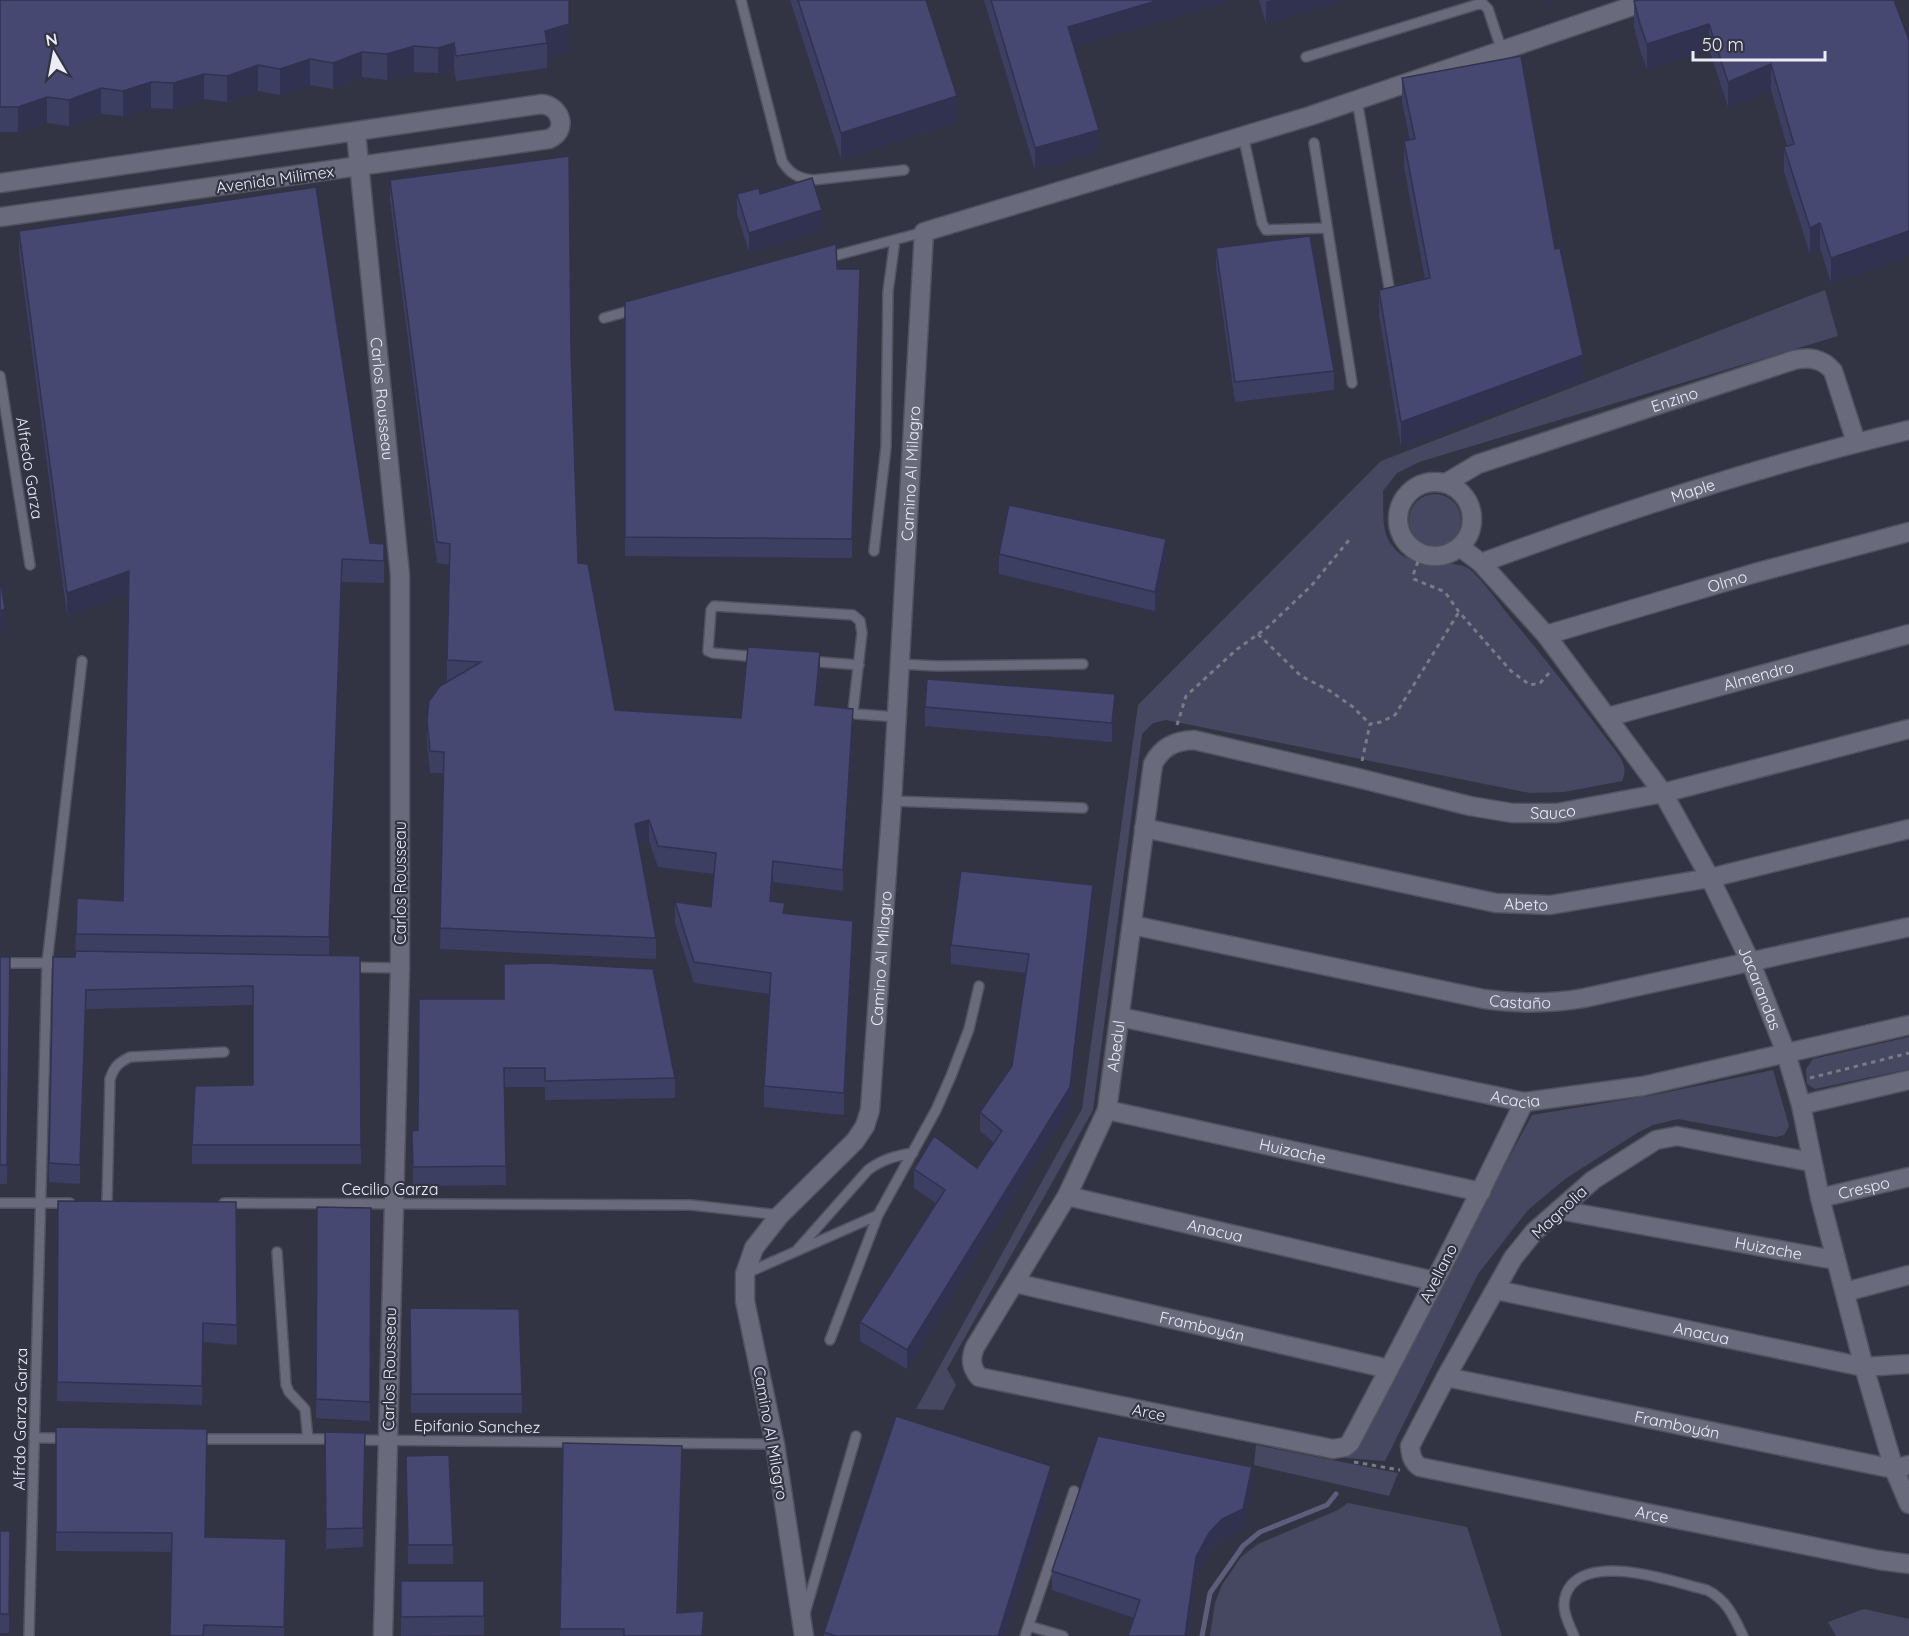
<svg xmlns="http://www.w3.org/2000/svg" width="1909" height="1636" font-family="Quicksand,sans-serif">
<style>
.green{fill:#464861}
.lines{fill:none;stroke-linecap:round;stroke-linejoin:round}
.stream{stroke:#5e5d7c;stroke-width:5}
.lane-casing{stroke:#51515f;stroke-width:12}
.street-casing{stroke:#51515f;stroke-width:21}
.path{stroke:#797a87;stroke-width:3;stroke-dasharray:4.5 4.5;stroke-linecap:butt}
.lane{stroke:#696b7c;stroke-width:9}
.street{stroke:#696b7c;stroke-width:18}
.wall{fill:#3c3e62}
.shaded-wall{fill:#313250}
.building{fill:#464872;stroke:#313250;stroke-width:1.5}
.labels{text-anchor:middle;stroke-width:4.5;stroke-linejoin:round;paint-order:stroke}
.street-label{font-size:16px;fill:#ebecf6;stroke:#333443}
</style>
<rect width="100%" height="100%" fill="#333443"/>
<path class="green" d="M1825,290L1838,336L1419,462L1397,473L1383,491C1384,507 1381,527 1389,541C1410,577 1454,554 1472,571C1486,585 1498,602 1510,617C1548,662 1583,708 1618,754C1624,764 1627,770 1622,781L1564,792L1530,793L1166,720L1153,723L1142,734L1093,1110L947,1369L956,1385L943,1410L916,1409L1082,1109L1138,705L1381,461Z
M1409 520a26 26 0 1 1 52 0a26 26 0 1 1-52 0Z
M1909,1037V1069L1815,1089L1807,1084L1806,1069L1813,1059Z
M1773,1070L1789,1126L1784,1135L1776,1137L1678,1119L1653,1125L1637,1133L1565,1179L1528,1210L1478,1274L1385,1461L1346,1458L1532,1115L1654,1095Z
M1256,1445L1398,1473L1389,1496L1254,1465Z
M1348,1503L1467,1527L1502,1636H1210L1215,1603L1222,1585L1241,1557L1258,1544L1338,1510Z
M1864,1609L1909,1619V1636H1836L1828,1622Z"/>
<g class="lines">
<path class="stream" d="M1202,1636L1210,1593L1243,1546L1260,1532L1327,1505L1336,1494"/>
<defs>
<path id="lane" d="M741,0L782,161C790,174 798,178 813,180L904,170
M1306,57L1482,3L1488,9L1502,51
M1357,100L1390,293
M1243,135L1262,223L1266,230L1326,228
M1314,143L1352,383
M826,258L924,232
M604,318L636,309
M0,376L30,565
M874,551L886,447L888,291L895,240
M758,657L713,653L708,651L711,610L714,606L853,615L860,621L862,633L853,711L856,714L897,717
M808,661L859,665
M900,664L937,666L1083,664
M892,801L1083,808
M0,963H52
M347,967L400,968
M0,1203H70
M107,1203L110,1079C114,1067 119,1062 130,1057L224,1052
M224,1203L691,1205L780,1215
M798,1249L868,1170C883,1159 895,1156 913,1153
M277,1252L286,1385L289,1392L305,1409L308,1439
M747,1273L878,1215L936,1110L951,1076L969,1029L979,986
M830,1340L878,1215
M34,1438H68
M196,1439H335
M355,1440L775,1444
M805,1613L856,1436
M1029,1626L1063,1636
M29,1636L47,963L82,661
M1025,1636L1074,1491
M1574,1636C1570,1626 1564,1616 1564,1605C1564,1597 1567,1590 1572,1584C1599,1555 1673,1582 1707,1590C1727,1600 1734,1617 1743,1636"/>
<g id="street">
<path id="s1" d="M356,133L400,575V968L383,1636"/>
<path d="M0,183L542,104C562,107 568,131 549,139L0,217"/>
<circle cx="1435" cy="519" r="37"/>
<path id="s2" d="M1446,483L1478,464L1794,360C1809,357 1822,358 1833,371L1856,442"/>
<path id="s3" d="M1460,547L1481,563L1546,635L1663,793L1710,878L1751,963L1786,1053L1801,1105L1820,1198L1864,1367L1894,1469L1909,1504"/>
<path id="s4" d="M1481,563C1622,511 1763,465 1909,430"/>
<path id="s5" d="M1546,635L1755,573L1909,532"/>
<path id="s6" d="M1608,717L1909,634"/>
<path id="s7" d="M1144,828L1496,903L1550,905L1710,878L1909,829"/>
<path id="s8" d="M1132,925L1484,999C1519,1004 1550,1004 1584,998L1909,927"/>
<path id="s9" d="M1120,1017L1524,1102L1643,1086L1909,1025"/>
<path id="s10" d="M1524,1102C1469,1217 1410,1330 1350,1443L1345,1447L1333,1449L979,1377C971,1367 970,1359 975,1347L1067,1196L1107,1110L1153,764C1162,747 1174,741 1194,740L1358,778L1470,806L1512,813H1557L1663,793L1909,729"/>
<path d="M1801,1105L1909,1080"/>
<path id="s11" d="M1107,1110L1481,1192"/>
<path id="s12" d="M1811,1162L1677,1136L1656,1140L1593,1180L1534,1232L1513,1258L1446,1377L1410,1446C1411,1455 1412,1462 1420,1467L1879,1560L1909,1564"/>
<path id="s13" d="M1067,1196L1434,1281"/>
<path id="s14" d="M1820,1198L1909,1177"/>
<path id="s15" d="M1559,1210L1835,1260"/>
<path id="s16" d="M1015,1283L1389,1369"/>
<path id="s17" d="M1496,1290L1864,1367L1909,1364"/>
<path d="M1845,1292L1909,1275"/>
<path id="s18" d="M1446,1377L1894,1469L1909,1465"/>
<path id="s19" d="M804,1636L775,1444L745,1301V1274L754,1248L780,1215L855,1141L865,1126L870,1110L892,801L924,232L1310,116L1650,0"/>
</g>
</defs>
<use href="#lane" class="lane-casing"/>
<use href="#street" class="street-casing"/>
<path class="path" d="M1421,553L1413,575L1414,579L1445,592L1459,612L1511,671L1530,685L1540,683L1551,671
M1258,634L1301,676L1330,691L1353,707L1370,724
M1177,725L1186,696L1236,650L1268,627L1312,585L1349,540
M1362,761L1370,724L1381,722L1395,715L1459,612
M1810,1078L1909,1053
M1354,1462L1400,1470"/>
<use href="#lane" class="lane"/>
<use href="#street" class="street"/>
</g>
<path class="wall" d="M0,0H569V50L547,56V68L456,81L454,68L438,73L414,72L387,80L362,77L333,89L310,85L280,95L258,91L227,102L204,99L173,109L151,108L123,116L101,114L69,126L47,123L18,132H0Z
M790,0H926L957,122L841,159Z
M984,0H1233L1074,46L1099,151L1035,170Z
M1259,0H1343L1266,24Z
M1894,0L1831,283L1820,248L1810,254L1784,172V147L1787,146L1771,90L1728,107L1709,49L1647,69L1640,50L1634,27V1Z
M1402,78L1555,249L1583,380L1401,447L1379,315V290L1425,279L1404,167V141L1410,140L1402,103Z
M390,180L571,349L578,563L615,710L741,718L820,673L817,705L853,730L843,891L773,882L772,901L785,913L853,942L844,1115L764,1107V1086L770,994L694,983L675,923V902L711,907L714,874L658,867L649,841L639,844L656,938V959L440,949L444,773H430L427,742V721L448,682H447V660L450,565L437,563L390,201Z
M737,194H760L822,230L749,252L737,214Z
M19,231L370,543L384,544V583L342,582L329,955L360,956L361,1164H192V1145L253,1085V1005L86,1009L80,1184L49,1182V1163L75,957L76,934L123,901L128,593L67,615L19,253Z
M1216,248L1334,371V390L1235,402L1216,267Z
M837,269L860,288L852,558L625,556V302Z
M999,554L1166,559L1155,611L999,574Z
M925,707L1115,713L1112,742L925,726Z
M1093,904L1070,1106L907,1369L860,1341V1322L936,1203L914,1188V1169L977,1168L994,1143L980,1131V1112L1012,1066L1026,973L951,964V945Z
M0,957H10L7,1184H0Z
M419,999L675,1078V1098L545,1100V1087H504L506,1185L413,1186L412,1131L418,1130Z
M58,1201L236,1202L237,1345L203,1342L202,1405L57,1401Z
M317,1207L371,1208L370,1421L316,1418Z
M410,1328L522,1394V1413H411Z
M56,1427L207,1448L205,1537L286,1558L284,1636H170L171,1552L56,1551Z
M325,1432L365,1452L363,1547L326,1549Z
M563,1443L682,1465L678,1613L704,1611L703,1636H560Z
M406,1456L453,1545V1564H408Z
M1051,1485L1004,1636H824V1632Z
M1252,1487L1243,1528L1222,1539L1209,1552L1196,1576L1188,1636H1128L1134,1618L1052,1590V1571Z
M0,1531H10L9,1633H0Z
M401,1581H484V1635L401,1636Z"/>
<path class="shaded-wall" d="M569,0V50L547,56V43L545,31Z
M1159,0H1233L1068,48V27Z
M1273,0H1343L1266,24V2Z
M1545,0H1554L1545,3Z
M1709,24V49L1647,69V44Z
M454,43V68L438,73V48Z
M414,46V72L387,80V54Z
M362,52V77L333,89V63Z
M310,59V85L280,95V69Z
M1771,64V90L1728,107V82Z
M258,65V91L227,102V76Z
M204,74V99L173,109V83Z
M151,82V108L123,116V91Z
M101,88V114L69,126V100Z
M957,96V122L841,159V133Z
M47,97V123L18,132V107Z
M1099,130V151L1035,170V148Z
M822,210V230L749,252V233Z
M1820,223V248L1810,254V228Z
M1909,231V256L1831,283V258Z
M860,269V288L852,558V539Z
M1583,355V380L1401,447V422Z
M1166,539V559L1155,611V592Z
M342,559V582L329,960V937Z
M129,571V593L67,615V593Z
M5,609V632L0,634V611Z
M820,652V673L815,727V705Z
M1115,694V713L1112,742V723Z
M853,709V730L843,891V870Z
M649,820V841L635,845V824Z
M773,861V882L770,922V901Z
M1093,885V904L1070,1106L907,1369V1350L1070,1087Z
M853,921V942L844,1115V1093Z
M86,990V1009L80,1184V1165Z
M682,1446V1465L677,1632V1613Z
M1051,1466V1485L1004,1636H998Z
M1252,1467V1487L1243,1528L1222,1539L1209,1552L1196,1576L1188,1636H1185L1196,1557L1209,1533Z"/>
<path class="building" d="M0,0H569V24L545,31L547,43L456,56L454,43L438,48L414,46L387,54L362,52L333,63L310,59L280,69L258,65L227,76L204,74L173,83L151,82L123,91L101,88L69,100L47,97L18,107H0Z
M798,0H926L957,96L841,133Z
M991,0H1159L1068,27L1099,130L1035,148Z
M1639,0H1894L1909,40V231L1831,258L1820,223L1810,228L1784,147L1794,144L1771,64L1728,82L1709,24L1647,44L1640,24L1634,1Z
M1521,56L1555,249L1560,248L1583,355L1401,422L1379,290L1430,278L1404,141L1415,139L1402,78Z
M569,156L571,349L578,563L588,564L615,710L741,718L748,647L820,652L815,705L853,709L843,870L773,861L770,901L785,903L783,913L853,921L844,1093L764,1086L771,973L694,962L675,902L711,907L716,853L658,846L649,820L635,824L656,938L440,928L444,752L430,751L427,721L429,701L440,686L481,662L447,660L450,544L437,542L390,180Z
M812,178L822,210L749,233L737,194L759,188L760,194Z
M316,187L370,543L384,544V561L342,559L329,937L76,934L77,898L123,901L129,571L67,593L19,231Z
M1310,236L1334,371L1235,382L1216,248Z
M836,244L837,269H860L852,539L625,537V302Z
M1009,505L1166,539L1155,592L999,554Z
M0,578L5,609L0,611Z
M927,679L1115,694L1112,723L925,707Z
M961,871L1093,885L1070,1087L907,1350L860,1322L945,1190L914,1169L934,1136L977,1168L1002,1131L980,1112L1012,1066L1029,954L951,945Z
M76,951L360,956L361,1145H192L195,1086L253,1085V986L86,990L80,1165L49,1163L53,957H75Z
M0,957H10L7,1165H0Z
M543,963L653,969L675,1078L545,1081V1068H504L506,1166L413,1167L412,1131L418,1130L419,999H504V964Z
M58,1201L236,1202L237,1325L203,1323L202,1386L57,1382Z
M317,1207L371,1208L370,1402L316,1399Z
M410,1308L519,1309L522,1394H411Z
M896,1416L1051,1466L998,1636H835L824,1632Z
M56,1427L207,1429L205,1537L286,1539L284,1627L204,1625L203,1636H170L172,1533L56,1532Z
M325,1432L365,1433L363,1528L326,1529Z
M1098,1436L1252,1467L1243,1509L1222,1519L1209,1533L1196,1557L1185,1636H1128L1140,1600L1052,1571Z
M563,1443L682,1446L677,1613L704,1611L702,1636H624V1629H560Z
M449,1455L453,1545H408L406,1456Z
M0,1531H10L9,1614H0Z
M401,1581H484V1616L401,1617Z"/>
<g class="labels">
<g class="street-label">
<text transform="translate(275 179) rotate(-8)" y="6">Avenida Milimex</text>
<text dy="6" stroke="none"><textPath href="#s1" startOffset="267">Carlos Rousseau</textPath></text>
<text dy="6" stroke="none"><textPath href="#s2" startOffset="244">Enzino</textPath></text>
<text transform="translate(30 468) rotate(81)" y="6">Alfredo Garza</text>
<text dy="6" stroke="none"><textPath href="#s19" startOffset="1215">Camino Al Milagro</textPath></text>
<text dy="6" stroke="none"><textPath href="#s4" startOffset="224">Maple</textPath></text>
<text dy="6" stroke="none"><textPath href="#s5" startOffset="189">Olmo</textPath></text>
<text dy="6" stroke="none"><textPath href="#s6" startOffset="156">Almendro</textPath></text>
<text dy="6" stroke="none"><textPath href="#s10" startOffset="1833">Sauco</textPath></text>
<text transform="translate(400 883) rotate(-90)" y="6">Carlos Rousseau</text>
<text dy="6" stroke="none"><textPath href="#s7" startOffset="390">Abeto</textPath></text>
<text dy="6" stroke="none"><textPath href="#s19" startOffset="729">Camino Al Milagro</textPath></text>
<text dy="6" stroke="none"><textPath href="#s3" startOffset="538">Jacarandas</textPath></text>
<text dy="6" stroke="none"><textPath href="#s8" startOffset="396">Castaño</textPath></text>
<text dy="6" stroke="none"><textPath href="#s10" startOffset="1131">Abedul</textPath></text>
<text dy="6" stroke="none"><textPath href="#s9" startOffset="404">Acacia</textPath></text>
<text dy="6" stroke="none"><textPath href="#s11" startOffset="190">Huizache</textPath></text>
<text dy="6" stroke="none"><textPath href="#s14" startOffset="45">Crespo</textPath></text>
<text x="390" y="1195">Cecilio Garza</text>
<text transform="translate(1559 1212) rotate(-43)" y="6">Magnolia</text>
<text dy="6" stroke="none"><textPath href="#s13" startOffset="152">Anacua</textPath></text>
<text dy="6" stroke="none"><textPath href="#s15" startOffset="213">Huizache</textPath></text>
<text transform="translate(1438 1273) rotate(-63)" y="6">Avellano</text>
<text dy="6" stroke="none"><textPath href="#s16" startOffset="192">Framboyán</textPath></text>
<text dy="6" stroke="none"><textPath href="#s17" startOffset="210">Anacua</textPath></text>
<text transform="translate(389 1369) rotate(-89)" y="6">Carlos Rousseau</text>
<text transform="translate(1149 1412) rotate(12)" y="6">Arce</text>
<text transform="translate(20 1419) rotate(-89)" y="6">Alfrdo Garza Garza</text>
<text dy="6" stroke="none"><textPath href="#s18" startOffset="236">Framboyán</textPath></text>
<text transform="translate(477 1426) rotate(1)" y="6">Epifanio Sanchez</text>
<text transform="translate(771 1433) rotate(80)" y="6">Camino Al Milagro</text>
<text dy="6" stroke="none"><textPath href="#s12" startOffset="820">Arce</textPath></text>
</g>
</g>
<g transform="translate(54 54) rotate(350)" stroke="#333443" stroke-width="4.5" paint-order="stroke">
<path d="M0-4.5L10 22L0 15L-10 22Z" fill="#ebecf6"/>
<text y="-9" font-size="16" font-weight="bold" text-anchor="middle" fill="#ebecf6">N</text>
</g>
<path d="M1693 51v9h132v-9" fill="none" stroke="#ebecf6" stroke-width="3"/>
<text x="1702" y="51" font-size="18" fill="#ebecf6" stroke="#333443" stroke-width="4.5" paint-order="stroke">50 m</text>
</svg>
